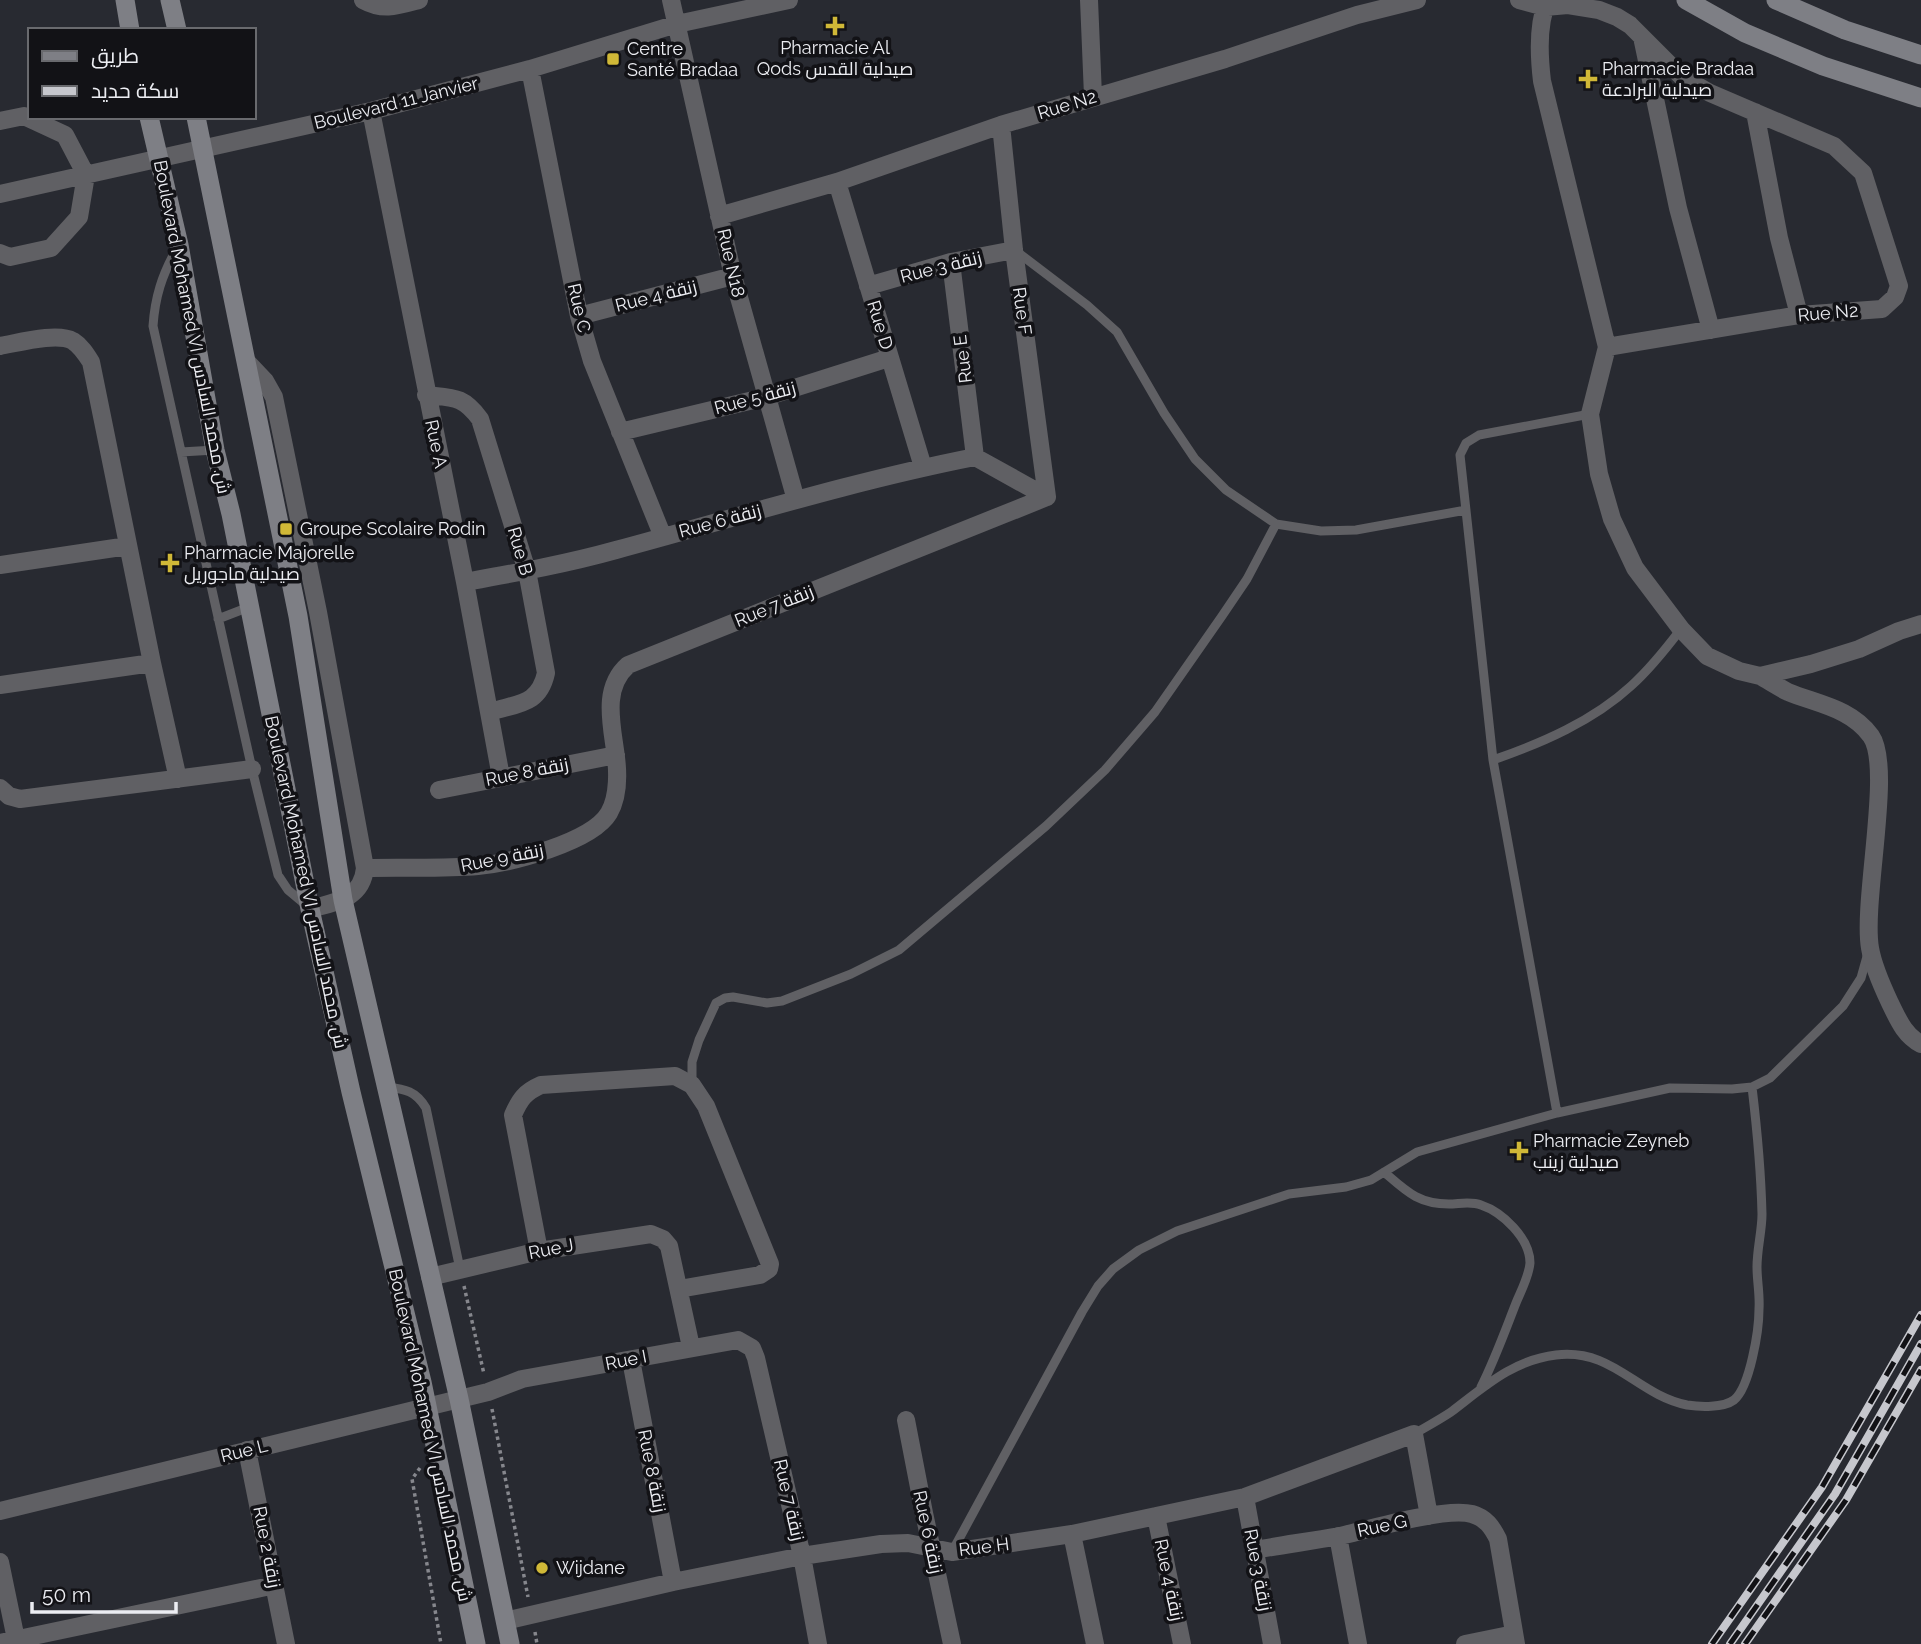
<svg xmlns="http://www.w3.org/2000/svg" width="1921" height="1644" font-family="Raleway,Cairo,sans-serif">
<style>
.lines{fill:none;stroke-linecap:round;stroke-linejoin:round}
.path{stroke:#86878d;stroke-width:3.5;stroke-dasharray:3.5 3.5;stroke-linecap:butt}
.service{stroke:#606064;stroke-width:9}
.minor{stroke:#606064;stroke-width:18}
.secondary{stroke:#7e7f85;stroke-width:19}
.rail-casing{stroke:#c6c7cd;stroke-width:8}
.rail{stroke:#121216;stroke-width:5;stroke-dasharray:16;stroke-linecap:butt}
.poi-dot{fill:#d0b837;stroke:#121216;stroke-width:2.5}
.labels{text-anchor:middle;stroke-width:7;stroke-linejoin:round;paint-order:stroke}
.poi-label{font-size:18px;fill:#ecedf2;stroke:#121216;text-anchor:start}
.street-label{font-size:18px;fill:#ecedf2;stroke:#121216}
</style>
<rect width="100%" height="100%" fill="#282a31"/>
<g class="lines">
<path class="path" d="M464,1286L484,1374
M492,1409L528,1597
M420,1468L412,1479L441,1644
M535,1632L537,1644"/>
<path class="service" d="M176,250C162,275 155,297 153,326L252,769L278,875L288,890L306,905
M1016,251L1087,305L1117,332L1164,413L1195,459L1226,490L1276,524L1321,531L1356,530L1466,510
M181,452L215,450
M218,619L249,607
M1493,760C1542,743 1593,721 1631,686C1650,669 1665,650 1681,629
M692,1085V1062L699,1040L716,1003L725,998L733,997L767,1003L782,1001L851,974L899,950L1046,826L1105,770L1155,712L1222,616L1247,579L1276,524
M387,1087C405,1089 416,1091 426,1108L460,1269
M1557,1113L1493,760L1460,455L1466,443L1479,435L1590,414
M1384,1172C1406,1191 1418,1204 1449,1204C1459,1204 1471,1201 1481,1205C1502,1212 1530,1238 1530,1263C1529,1276 1521,1291 1516,1303C1505,1331 1495,1359 1481,1387
M1414,1434C1426,1427 1439,1420 1451,1412C1484,1387 1513,1360 1556,1355C1613,1348 1637,1395 1687,1405C1700,1407 1723,1408 1734,1400C1750,1387 1759,1330 1759,1309C1760,1295 1757,1281 1757,1267C1757,1249 1762,1231 1762,1214C1761,1172 1757,1129 1752,1087
M953,1550L1082,1312L1098,1286L1113,1269L1139,1250L1177,1231L1289,1194L1346,1187L1371,1180L1417,1152L1557,1113L1670,1088L1732,1089L1752,1087L1770,1078L1843,1006L1861,978L1868,953"/>
<path class="minor" d="M363,0C383,11 397,6 419,0
M671,0L733,276L796,500
M1089,0L1093,96
M1519,0L1545,7L1568,5L1599,10L1617,17L1630,25L1682,77L1710,93L1834,146L1863,173L1899,286L1895,297L1882,309L1799,315L1607,347
M1548,0C1537,23 1539,56 1542,81L1607,347L1590,414L1599,474L1612,519L1635,568L1681,629L1707,656L1739,671L1760,676L1811,664L1859,649L1899,631L1921,624
M1642,37L1678,208L1711,330
M530,69L579,316L592,361L663,537
M371,111L465,582L501,777
M1755,112L1779,238L1799,315
M0,121L24,116L65,135L86,175L79,217L51,248L10,257L0,253
M1001,125L1014,250L1047,497
M837,182L923,467
M0,194L371,111L530,69L677,24L789,0
M719,216L837,182L1001,125L1225,59L1357,15L1417,0
M951,262L975,457
M868,286L951,262L1014,250
M579,316L733,276
M0,346C18,343 57,332 73,341C81,346 86,354 91,362L152,663L178,779
M246,361L265,381L274,397L318,612L365,868C362,899 336,902 310,909
M426,395C454,398 463,396 480,419L527,571L546,673C539,705 518,703 490,712
M620,432L766,397L889,358
M975,457L1047,497
M0,565L128,546
M465,582C515,573 566,564 616,550C735,518 853,481 975,457
M1760,676C1769,681 1778,687 1788,692C1817,704 1851,708 1871,736C1893,767 1862,901 1870,948C1873,966 1882,986 1890,1003C1898,1019 1904,1035 1921,1044
M0,685L152,663
M0,788L9,796L20,799L252,769
M439,790L616,755
M365,868C403,867 441,869 478,866C511,863 592,842 609,813C619,796 618,769 615,750C611,721 603,687 628,665L1047,497
M539,1251L513,1115C520,1099 525,1092 541,1085L675,1076L692,1085L706,1106L770,1264L769,1269L760,1275L679,1289
M430,1277L539,1251L651,1234L663,1239L669,1246L691,1347
M631,1360L673,1582
M906,1420L924,1513L952,1644
M247,1450L286,1644
M1245,1497L1272,1644
M0,1511L488,1392L522,1379L738,1340L752,1348L756,1358L802,1556L818,1644
M1156,1516L1182,1644
M1072,1534L1095,1644
M1338,1536L1358,1644
M1254,1550C1283,1545 1311,1541 1340,1536C1370,1529 1445,1507 1472,1514C1486,1518 1492,1527 1498,1539L1516,1644
M0,1562L17,1644
M505,1621L673,1582L802,1556L881,1544L908,1543L952,1552L1072,1534L1245,1497L1414,1434L1429,1516
M0,1643L275,1585
M1465,1644L1514,1634"/>
<path class="secondary" d="M125,0L130,30
M170,0L177,30
M1686,0L1745,33L1823,66L1921,98
M1776,0L1845,30L1921,55
M149,117L179,245L215,450L231,514L310,909L351,1092L422,1382L476,1644
M196,117L298,616L343,900L459,1399L510,1644"/>
<defs>
<path id="rail" d="M1712,1644L1822,1487L1921,1315
M1730,1644L1835,1494L1921,1344
M1745,1644L1846,1500L1921,1370"/>
</defs>
<use href="#rail" class="rail-casing"/>
<use href="#rail" class="rail"/>
</g>
<g class="poi-dot">
<path d="M831.5 15.5h7v7h7v7h-7v7h-7v-7h-7v-7h7z"/>
<rect x="606" y="52" width="14" height="14" rx="3.5"/>
<path d="M1584.5 68.5h7v7h7v7h-7v7h-7v-7h-7v-7h7z"/>
<rect x="279" y="522" width="14" height="14" rx="3.5"/>
<path d="M166.5 552.5h7v7h7v7h-7v7h-7v-7h-7v-7h7z"/>
<path d="M1515.5 1140.5h7v7h7v7h-7v7h-7v-7h-7v-7h7z"/>
<circle cx="542" cy="1568" r="7"/>
</g>
<g class="labels">
<g class="poi-label">
<text x="835" y="54" text-anchor="middle">Pharmacie Al<tspan x="835" dy="21">Qods صيدلية القدس</tspan></text>
<text x="627" y="55">Centre<tspan x="627" dy="21">Santé Bradaa</tspan></text>
<text x="1602" y="75">Pharmacie Bradaa<tspan x="1602" dy="21">صيدلية البرادعة</tspan></text>
<text x="300" y="535">Groupe Scolaire Rodin</text>
<text x="184" y="559">Pharmacie Majorelle<tspan x="184" dy="21">صيدلية ماجوريل</tspan></text>
<text x="1533" y="1147">Pharmacie Zeyneb<tspan x="1533" dy="21">صيدلية زينب</tspan></text>
<text x="556" y="1574">Wijdane</text>
</g>
<g class="street-label">
<text transform="translate(396 103) rotate(-14)" y="6">Boulevard 11 Janvier</text>
<text transform="translate(1067 105) rotate(-17)" y="6">Rue N2</text>
<text transform="translate(731 263) rotate(77)" y="6">Rue N18</text>
<text transform="translate(941 267) rotate(-14)" y="6">Rue 3 زنقة</text>
<text transform="translate(656 296) rotate(-14)" y="6">Rue 4 زنقة</text>
<text transform="translate(579 308) rotate(77)" y="6">Rue C</text>
<text transform="translate(1022 311) rotate(82)" y="6">Rue F</text>
<text transform="translate(1828 313) rotate(-5)" y="6">Rue N2</text>
<text transform="translate(880 325) rotate(73)" y="6">Rue D</text>
<text transform="translate(192 327) rotate(79)" y="6">Boulevard Mohamed VI ش. محمد السادس</text>
<text transform="translate(963 359) rotate(-97)" y="6">Rue E</text>
<text transform="translate(755 398) rotate(-15)" y="6">Rue 5 زنقة</text>
<text transform="translate(436 444) rotate(78)" y="6">Rue A</text>
<text transform="translate(720 521) rotate(-15)" y="6">Rue 6 زنقة</text>
<text transform="translate(520 551) rotate(74)" y="6">Rue B</text>
<text transform="translate(774 606) rotate(-22)" y="6">Rue 7 زنقة</text>
<text transform="translate(527 772) rotate(-11)" y="6">Rue 8 زنقة</text>
<text transform="translate(502 858) rotate(-11)" y="6">Rue 9 زنقة</text>
<text transform="translate(306 882) rotate(78)" y="6">Boulevard Mohamed VI ش. محمد السادس</text>
<text transform="translate(551 1249) rotate(-11)" y="6">Rue J</text>
<text transform="translate(626 1360) rotate(-11)" y="6">Rue I</text>
<text transform="translate(430 1435) rotate(78)" y="6">Boulevard Mohamed VI ش. محمد السادس</text>
<text transform="translate(244 1451) rotate(-14)" y="6">Rue L</text>
<text transform="translate(652 1471) rotate(79)" y="6">Rue 8 زنقة</text>
<text transform="translate(789 1500) rotate(77)" y="6">Rue 7 زنقة</text>
<text transform="translate(1382 1526) rotate(-12)" y="6">Rue G</text>
<text transform="translate(928 1532) rotate(78)" y="6">Rue 6 زنقة</text>
<text transform="translate(267 1547) rotate(79)" y="6">Rue 2 زنقة</text>
<text transform="translate(984 1547) rotate(-7)" y="6">Rue H</text>
<text transform="translate(1258 1570) rotate(79)" y="6">Rue 3 زنقة</text>
<text transform="translate(1169 1580) rotate(78)" y="6">Rue 4 زنقة</text>
</g>
</g>
<rect x="28" y="28" width="228" height="91" fill="#121216" stroke="#696a6e" stroke-width="2"/>
<rect x="42" y="51" width="35" height="10" fill="#7e7f85" stroke="#696a6e" stroke-width="2"/>
<text x="91" y="63" font-size="21" fill="#ecedf2">طريق</text>
<rect x="42" y="86" width="35" height="10" fill="#c6c7cd" stroke="#696a6e" stroke-width="2"/>
<text x="91" y="98" font-size="21" fill="#ecedf2">سكة حديد</text>
<path d="M32 1602v10h144v-10" fill="none" stroke="#ecedf2" stroke-width="3.5"/>
<text x="42" y="1602" font-size="21" fill="#ecedf2" stroke="#121216" stroke-width="5" paint-order="stroke">50 m</text>
</svg>
